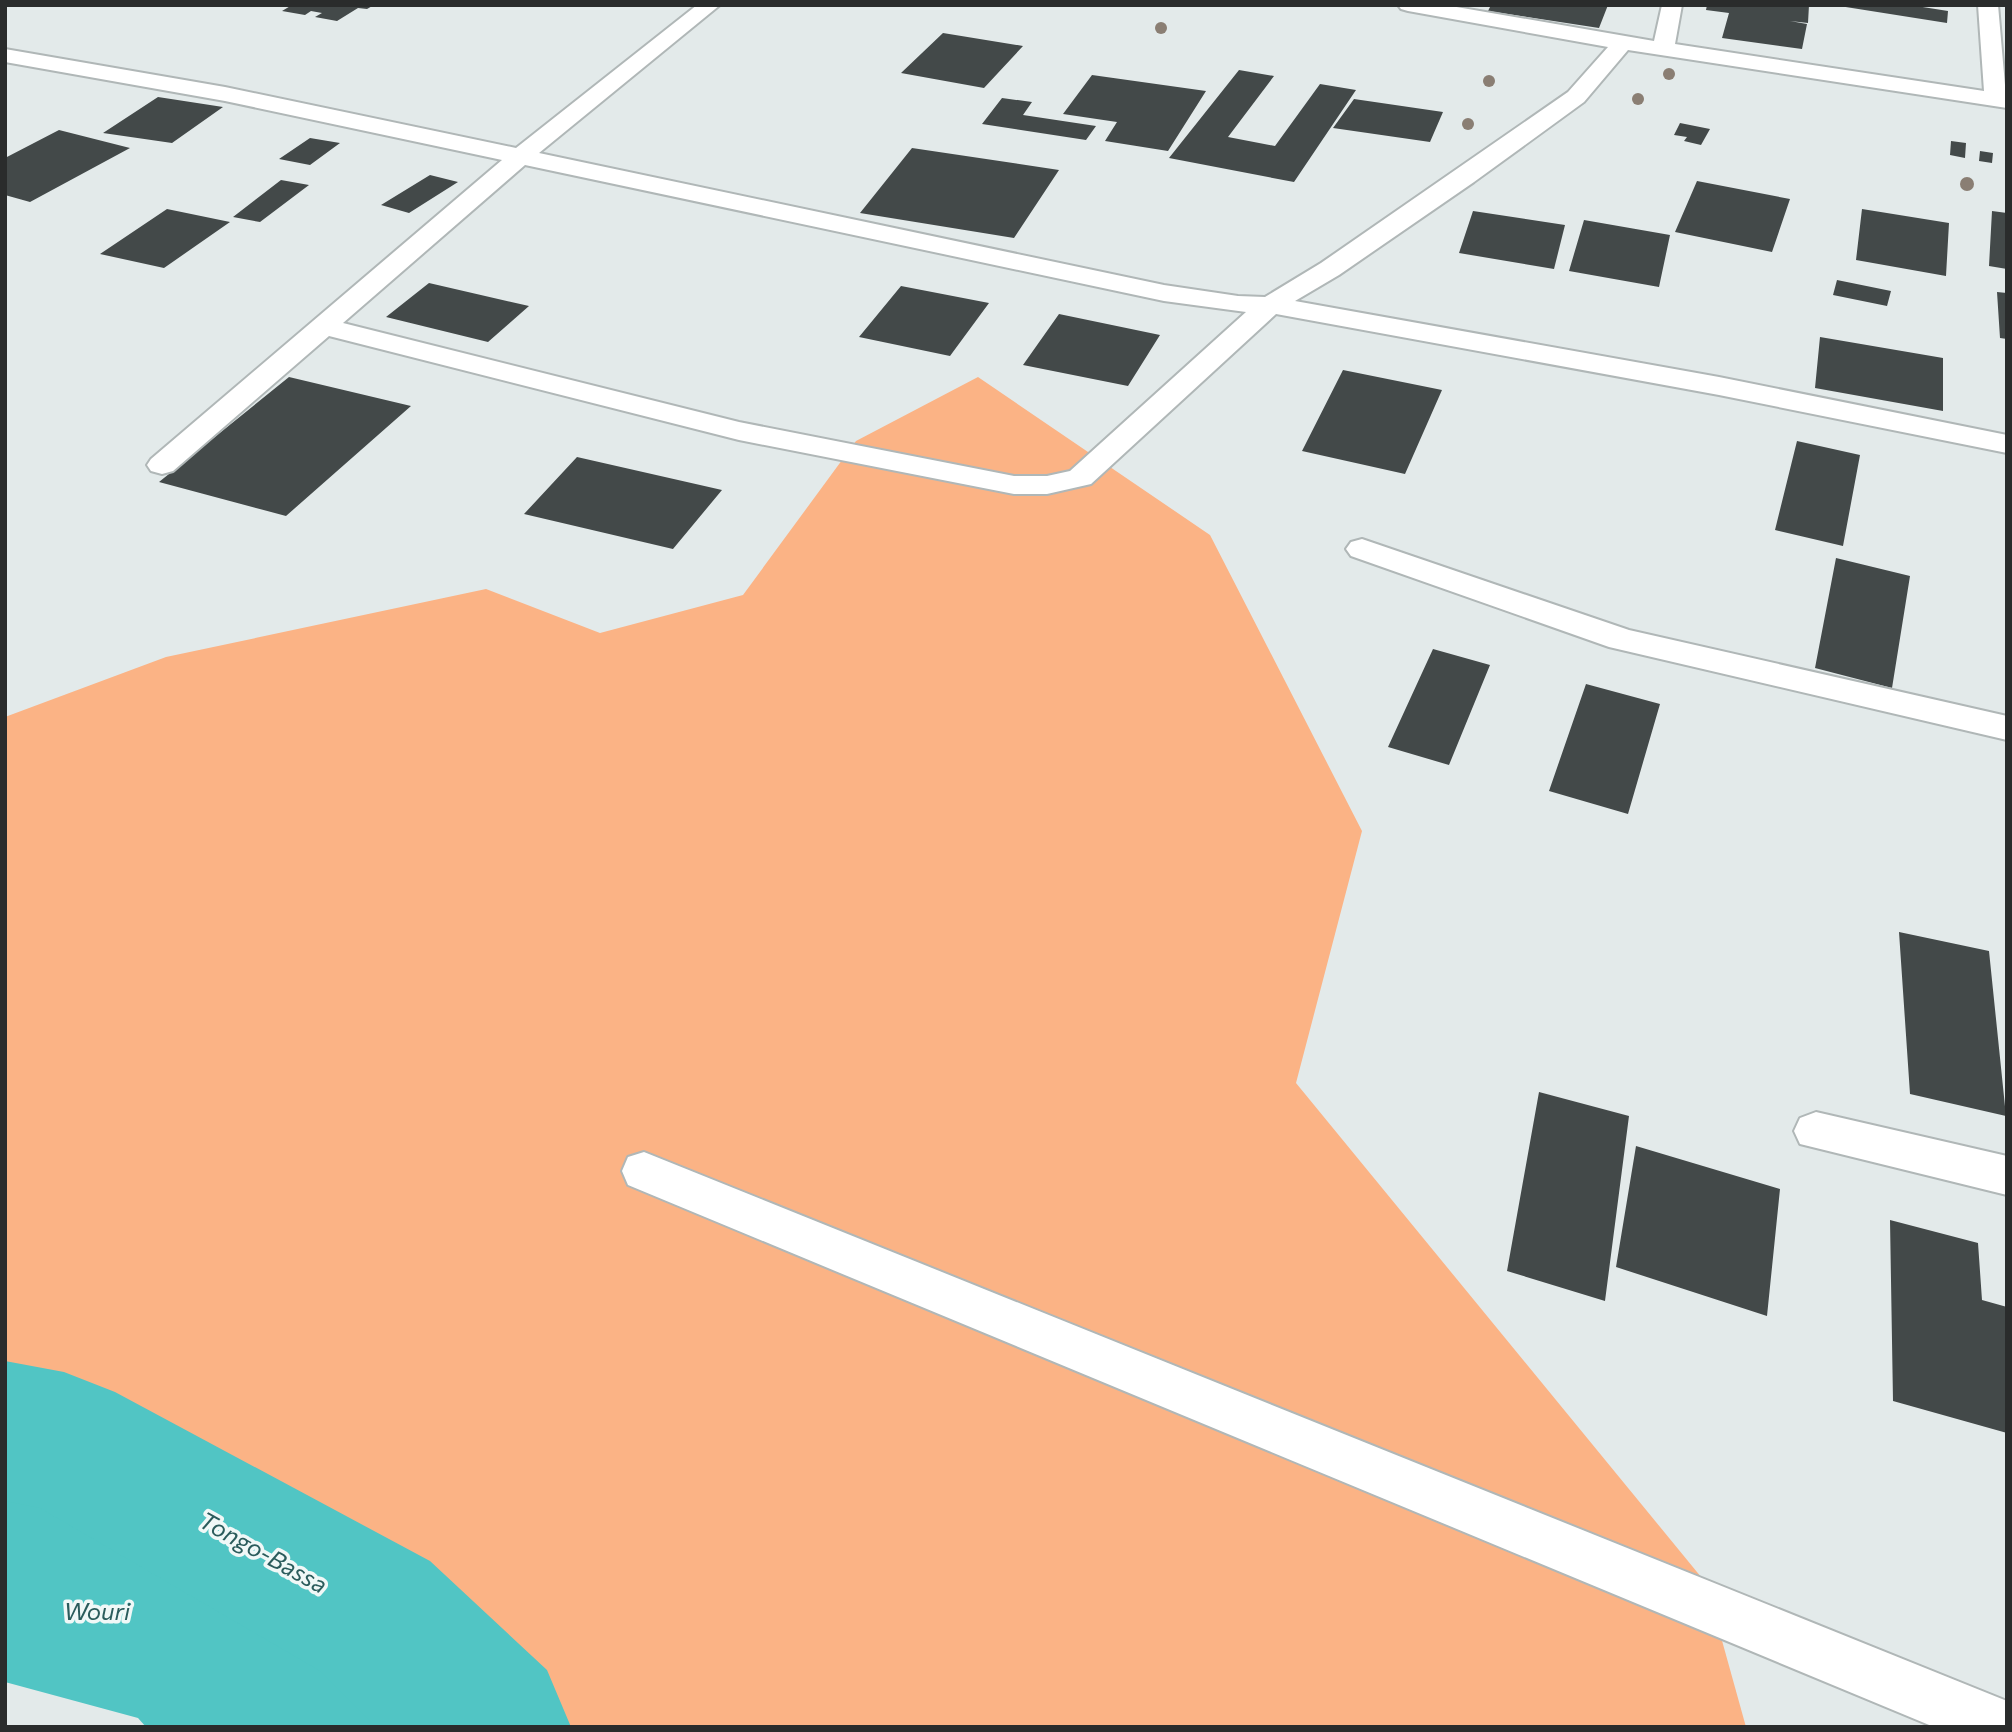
<svg xmlns="http://www.w3.org/2000/svg" width="2012" height="1732" font-family="Commissioner,sans-serif">
<style>
.green{fill:#fbb385}
.water{fill:#51c5c4}
.lines{fill:none;stroke-linecap:round;stroke-linejoin:round}
.river{fill:#51c5c4;fill-rule:evenodd}
.building{fill:#434949}
.street-casing{stroke:#b0b7b7;stroke-width:4}
.street{fill:#fff;fill-rule:evenodd}
.tree{fill:#8a7e73}
.labels{text-anchor:middle;stroke-width:7;stroke-linejoin:round;paint-order:stroke}
.near-water-label{font-size:24px;font-style:italic;fill:#2b5c5c;stroke:#f0f8f7}
</style>
<rect width="100%" height="100%" fill="#e3eaea"/>
<path class="green" d="M978,377L1210,535L1362,831L1296,1083L1706,1583L1746,1727H418L5,1436V717L166,657L486,589L600,633L743,595L856,441Z"/>
<path class="water" d="M5,1436L418,1727H146L138,1718L5,1682Z"/>
<g class="lines">
<path class="river" d="M5,1361L64,1372L115,1392L430,1561L547,1670L571,1727H376L320,1671L40,1508L5,1501Z"/>
</g>
<path class="building" d="M292,5H374L367,9L358,8L337,21L315,17L322,13L311,11L305,15L282,11Z
M1491,5H1608L1599,28L1488,11Z
M1707,5H1809L1808,23L1790,21L1807,24L1802,49L1722,38L1729,13L1706,10Z
M1833,5H1910L1948,11L1947,23Z
M943,33L1023,46L984,88L901,73Z
M1239,70L1274,76L1228,137L1275,146L1320,84L1356,90L1294,182L1169,158Z
M1092,75L1206,91L1168,151L1105,141L1117,122L1063,114Z
M158,97L223,107L172,143L103,133Z
M1002,98L1032,102L1023,115L1096,126L1086,140L982,124Z
M1354,99L1443,112L1430,142L1333,128Z
M1680,123L1710,129L1701,145L1684,141L1687,137L1674,135Z
M59,130L130,148L30,202L5,195V158Z
M310,138L340,143L310,165L279,159Z
M1951,141L1966,143L1965,158L1950,155Z
M912,148L1059,170L1014,238L860,213Z
M1980,151L1993,153L1992,163L1979,161Z
M430,175L458,182L409,213L381,205Z
M281,180L309,185L260,222L233,217Z
M1697,181L1790,199L1772,252L1675,232Z
M167,209L230,222L164,268L100,254Z
M1862,209L1949,223L1946,276L1856,260Z
M1473,211L1565,225L1554,269L1459,253Z
M1992,211L2007,213V269L1989,266Z
M1584,220L1670,235L1659,287L1569,271Z
M1837,280L1891,291L1887,306L1833,295Z
M429,283L529,306L488,342L386,317Z
M901,286L989,303L950,356L859,337Z
M1997,292L2007,293V339L2000,338Z
M1059,314L1160,335L1128,386L1023,365Z
M1820,337L1943,358V411L1815,388Z
M1343,370L1442,390L1405,474L1302,451Z
M289,377L411,406L286,516L159,482Z
M1797,441L1860,455L1843,546L1775,530Z
M577,457L722,490L673,549L524,514Z
M1836,558L1910,576L1892,688L1815,668Z
M1433,649L1490,665L1449,765L1388,747Z
M1586,684L1660,704L1628,814L1549,791Z
M1899,932L1989,951L2006,1116L1910,1094Z
M1539,1092L1629,1116L1605,1301L1507,1271Z
M1636,1146L1780,1189L1767,1316L1616,1267Z
M1890,1220L1978,1243L1982,1300L2007,1307V1433L1893,1401Z"/>
<g class="lines">
<defs>
<path id="street" d="M697,5H720L539,153L1164,285L1238,296L1265,297L1321,263L1568,92L1608,47L1408,11L1401,9L1398,5H1445L1654,41L1662,5H1682L1675,44L1984,91L1978,5H1998L2007,108L1628,50L1584,102L1474,182L1339,275L1295,301L1719,377L2007,435V453L1719,395L1276,314L1091,484L1047,494H1014L739,440L329,336L173,471L162,474L151,471L147,465L151,459L502,160L225,101L5,62V49L225,87L516,148ZM525,165L1164,301L1246,312L1070,471L1047,476H1014L739,422L343,323Z
M1362,539L1629,630L2007,716V740L1609,647L1351,556L1346,549L1351,542Z
M1816,1112L2007,1156V1195L1800,1144L1794,1131L1800,1118Z
M644,1152L2007,1701V1727H1934L628,1185L622,1171L628,1157Z"/>
</defs>
<use href="#street" class="street-casing"/>
<use href="#street" class="street"/>
</g>
<g class="tree">
<circle cx="1161" cy="28" r="6"/>
<circle cx="1669" cy="74" r="6"/>
<circle cx="1489" cy="81" r="6"/>
<circle cx="1638" cy="99" r="6"/>
<circle cx="1468" cy="124" r="6"/>
<circle cx="1967" cy="184" r="7"/>
</g>
<g class="labels">
<g class="near-water-label">
<text transform="translate(263 1553) rotate(29)" y="8">Tongo-Bassa</text>
<text x="97" y="1620">Wouri</text>
</g>
</g>
<rect width="2012" height="1732" fill="none" stroke="#2a2c2c" stroke-width="14"/>
</svg>
